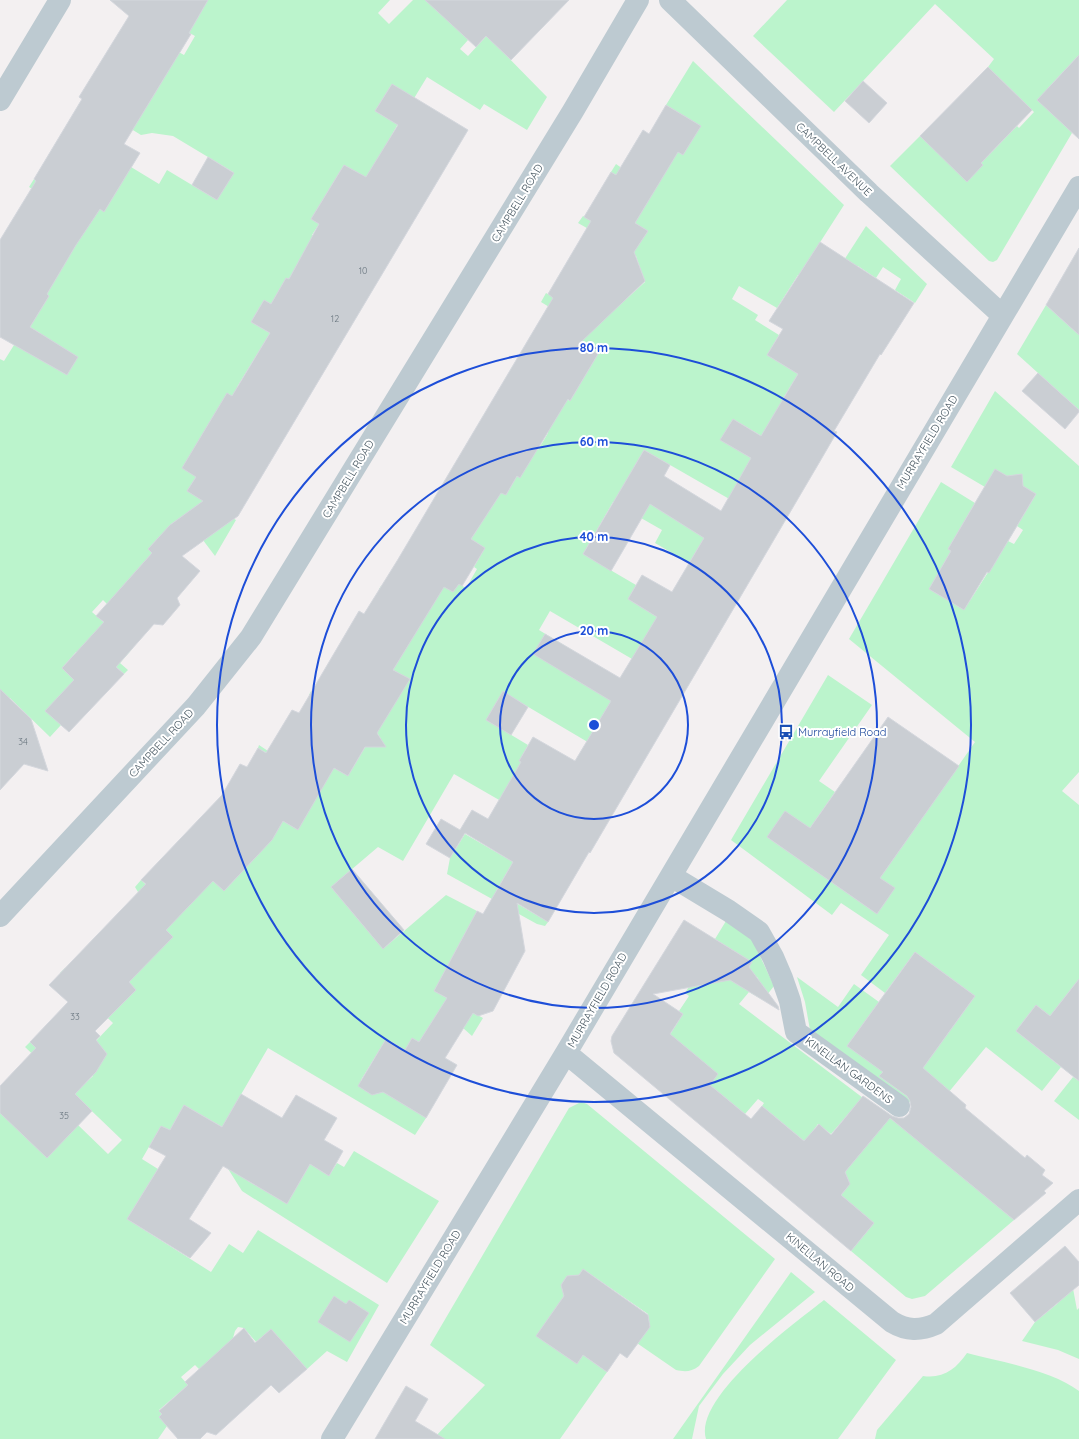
<svg xmlns="http://www.w3.org/2000/svg" width="1079" height="1439" font-family="Quicksand,sans-serif">
<style>
.green{fill:#bbf4cc}
.building{fill:#caced3;stroke:#d4d7dd}
.lines{fill:none;stroke-linecap:round;stroke-linejoin:round}
.minor{stroke:#bdcad1;stroke-width:22}
.ring{fill:none;stroke:#1d4ed8;stroke-width:2}
.labels{text-anchor:middle;stroke-width:4;stroke-linejoin:round;paint-order:stroke}
.number-label{font-size:9px;fill:#67747d}
.street-label{font-size:11px;fill:#465660;stroke:#fff}
.transit-label{font-size:11px;fill:#164399;stroke:#fff;text-anchor:start}
.centre{fill:#1d4ed8;stroke:#fff;stroke-width:2}
.ring-label{font-size:12px;text-anchor:middle;font-weight:bold;fill:#1d4ed8;stroke:#fff;stroke-width:4;stroke-linejoin:round;paint-order:stroke}
</style>
<rect width="100%" height="100%" fill="#f3f0f1"/>
<path class="green" d="M208,0H390L378,13L389,24L413,0H469L464,35L468,40L460,49L468,56L491,31L494,43L547,97L527,130L484,104L480,110L427,77L413,100L392,84L375,111L393,122H399L386,145L439,178L364,181L360,174L344,165L311,219L319,224L312,235L327,244L297,265L289,279L286,278L271,304L264,300L251,322L270,333L237,387L260,401L196,477L187,491L236,520L215,556L184,515L171,524L183,540L159,537L148,549L152,553L107,604L103,600L92,612L133,648L120,663L128,670L124,674L100,652H76L62,668L74,680L71,705L83,717L81,719L58,698L61,725L50,737L10,698L0,708V359L4,361L14,345L40,333L30,327L49,296L0,267L88,224L29,187L34,179L95,216L100,209L104,212L131,167L159,184L167,170L217,200L233,172L173,136L152,133L141,135L123,124L143,112L163,80L110,48L159,41L184,55L195,36L177,26Z
M787,0H1079V55L1048,88L1072,133L997,260L993,262L989,261L890,166L920,136L983,165L981,163L1017,126L1019,128L1034,112L988,67L994,59L935,4L834,112L753,36Z
M693,61L844,205L801,272L826,288L866,226L927,284L915,303L895,290L901,279L883,267L876,278L858,266L836,299L798,275L777,308L739,286L732,299L758,315L755,320L779,335L767,355L798,374L782,400L794,407L759,439L760,435L733,419L721,440L751,458L738,504L644,450L634,467L686,497L704,538L689,563L655,543L662,530L613,502L583,554L636,585L628,599L657,617L656,673L550,611L539,630L580,655L568,675L612,700L591,744L503,692L486,720L528,745L519,761L527,766V816L454,774L403,861L378,847L331,887L383,949L446,895L477,911L434,991L483,1018L472,1036L463,1028L458,1037L433,1021L419,1042L412,1038L405,1050L386,1039L361,1080L362,1088L382,1091L426,1118L415,1135L268,1048L225,1122L267,1147L248,1181L287,1204L310,1164L329,1176L337,1163L344,1167L354,1151L439,1201L387,1283L242,1191L220,1156L233,1133L184,1105L170,1130L161,1126L142,1159L158,1169L127,1219L211,1272L229,1244L243,1253L258,1230L379,1305L347,1362L327,1351L307,1369L271,1329L256,1342L244,1328L238,1327L235,1331L233,1338L202,1372L195,1365L181,1377L188,1385L159,1410L162,1414L159,1417L167,1426L158,1439H0V1113L78,1125L108,1154L122,1140L25,1047L30,1042L79,1089L93,1076L89,1072L105,1057V1051L94,1043L113,1023L60,973L65,968L106,1008L117,996L124,1002L136,990L122,976L153,917L135,887L141,880L179,916L209,877L224,891L258,855L210,808H224L274,836L283,821L298,830L323,785L258,748L259,745L274,755L332,767L348,776L367,744L376,747L381,739L378,734L309,695L311,691L340,709L409,679L393,670L423,620L379,589L381,586L425,614L443,586L453,592L459,584L466,588L477,569L474,567L485,548L471,539L477,530L454,465L506,495L517,476L520,478L523,442L538,450L548,433L504,381L513,366L570,401L598,354L565,334L572,321L541,302L546,293L586,317L598,305L611,313L645,282L636,256L578,223L583,216L624,241L638,246L648,231L635,223L651,196L611,172L616,164L626,171L678,152L683,155L700,126L666,105Z
M1046,305L1079,335V410L1017,354Z
M995,391L1079,466V772L1062,791L1079,805V979L1050,1016L1036,1005L1016,1031L1061,1067L1042,1091L986,1047L929,1116L810,1030L805,1002L797,977L838,1007L854,984L879,1002L847,1046L917,1076L975,996L915,952L885,993L861,975L889,935L841,903L832,915L731,840L828,675L872,705L819,781L835,792L810,828L767,837L877,914L894,888L880,878L975,742L849,639L941,482L975,503L948,549L951,551L929,589L964,610L1008,541L1014,544L1023,530L1017,526L1036,494L1022,486V478L985,487L951,467Z
M465,834L513,862L496,891L548,922L545,926L537,924L447,874L450,858Z
M726,921L752,939L774,986L763,1000L749,992L739,1004L908,1132L1014,1220L925,1296L912,1299L906,1297L851,1251L874,1223L841,1195L850,1184L845,1172L881,1128L855,1106L831,1134L818,1124L809,1136L810,1146L762,1106L764,1103L758,1099L745,1114L710,1085L695,1055L662,1095L666,1081L667,1030L671,1033L683,1014L679,1011L689,996L685,993L695,977H715L759,983L758,978L747,971L752,962L715,939Z
M1073,1077L1079,1081V1120L1054,1101Z
M581,1102L587,1104L775,1259L699,1366C691,1372 685,1372 676,1370L631,1339L650,1327L648,1314L583,1269L579,1275L567,1276L561,1285L564,1296L537,1336L577,1364L583,1355L607,1372L560,1439H433L485,1385L430,1345L569,1108Z
M791,1272L815,1292L750,1345L723,1374L699,1406L692,1439H673Z
M1072,1283L1077,1310L1079,1308V1359L1058,1350L1022,1341L1035,1322L1057,1304Z
M824,1300L896,1360L838,1439H706C693,1397 795,1323 824,1300Z
M967,1353C1001,1362 1051,1370 1079,1391V1439H875L877,1430L883,1423L923,1376C943,1379 956,1369 967,1353Z"/>
<path class="building" d="M110,0H208L189,33L191,34L124,144L140,153L104,212L100,209L76,245L47,294L49,296L30,327L78,357L67,375L0,337V240L36,181L34,179L82,99L79,97L129,16Z
M425,0H569L511,60L486,36L476,47Z
M1079,55V139L1037,100Z
M988,67L1032,110L981,163L983,165L967,182L920,136Z
M863,81L887,103L869,123L845,101Z
M392,84L468,130L238,516L182,556L200,571L177,598L180,605L163,625L154,624L116,667L124,674L69,732L45,711L74,680L62,668L104,622L96,616L152,553L148,549L170,525L203,501L187,491L196,477L182,468L227,393L232,396L270,333L251,322L264,300L271,304L286,278L289,279L319,224L311,219L344,165L366,177L398,125L375,111Z
M666,105L701,126L683,155L678,152L635,223L648,231L634,252L645,281L580,343L598,354L570,401L568,399L520,478L517,476L506,495L501,493L471,539L485,548L462,586L459,584L453,592L444,587L393,670L410,679L377,733L386,747H365L348,776L334,768L298,830L283,821L272,840L224,891L213,881L166,930L173,937L129,982L136,990L95,1031L100,1036L96,1040L107,1054L96,1072L75,1094L92,1111L47,1158L0,1113V1086L36,1048L30,1042L68,1002L49,985L146,884L141,880L222,795L240,764L247,767L258,748L266,753L292,710L299,713L359,611L364,614L397,561L553,298L548,294L591,221L584,217L611,172L616,175L643,130L649,134Z
M208,157L234,173L217,200L192,185Z
M820,242L914,303L881,355L880,354L834,431L837,432L819,463L590,853L589,852L548,922L517,903L525,951L493,1011L478,1016L473,1013L445,1058L457,1065L426,1118L383,1092L372,1095L358,1086L386,1039L405,1050L412,1038L419,1042L447,998L434,991L477,911L483,914L513,862L465,833L450,858L426,844L441,819L460,830L472,810L488,819L521,762L519,761L533,737L575,761L611,701L533,654L545,634L620,678L657,617L628,599L642,575L672,592L704,538L650,504L611,571L583,554L644,450L670,465L664,476L721,511L751,458L720,440L733,419L761,436L798,374L767,355L783,329L769,321Z
M1079,248V335L1046,305Z
M1038,373L1079,410V412L1065,429L1022,391Z
M995,469L1007,476L1022,474L1023,486L1036,494L989,573L987,572L964,610L929,589L951,551L948,549Z
M0,689L31,719L48,771L24,764L0,790Z
M503,691L528,707L511,735L486,720Z
M888,717L959,766L880,878L895,888L877,914L767,837L785,811L810,828Z
M352,869L404,930L383,949L331,887Z
M684,920L752,962L749,967L778,1006L779,1010L730,980L653,994L683,1014L670,1034L718,1074L710,1085L751,1119L762,1106L804,1141L819,1124L831,1135L863,1096L892,1116L898,1118H904L909,1114L911,1107L910,1101L907,1096L879,1076L883,1072L847,1046L915,952L975,996L923,1068L966,1105L965,1108L1025,1158L1027,1155L1045,1170L1042,1175L1053,1183L1044,1191L1046,1193L1014,1220L890,1118L845,1172L850,1184L841,1195L874,1223L851,1251L614,1053L611,1041L612,1036Z
M1079,979V1081L1016,1031L1036,1005L1050,1016Z
M241,1094L282,1118L296,1095L337,1118L324,1140L343,1151L329,1176L310,1164L287,1204L223,1166L189,1219L211,1233L190,1258L127,1219L166,1156L149,1147L161,1126L170,1130L184,1105L222,1127Z
M1065,1246L1079,1262V1285L1035,1322L1010,1293Z
M583,1269L648,1315L650,1327L627,1358L620,1353L607,1372L583,1355L577,1364L536,1336L564,1296L561,1285L567,1276L579,1275Z
M334,1296L346,1304L349,1300L369,1313L350,1342L318,1322Z
M244,1328L255,1343L271,1329L307,1369L279,1393L271,1385L216,1435L207,1432L200,1439H178L159,1417L162,1414L159,1411L188,1385L185,1382Z
M406,1386L428,1399L415,1421L445,1439H375Z"/>
<g class="lines">
<path class="minor" d="M670,0L869,193L1002,315
M0,100L60,0
M671,876L729,911L759,932L773,957L782,978L790,1001L796,1032L899,1106
M0,916L196,706L251,637L573,111L638,0
M566,1053L892,1322C907,1331 920,1331 936,1324L1079,1200
M332,1439L566,1053L1079,187"/>
</g>
<g class="ring">
<circle cx="594" cy="725" r="94"/>
<circle cx="594" cy="725" r="188"/>
<circle cx="594" cy="725" r="283"/>
<circle cx="594" cy="725" r="377"/>
</g>
<defs>
<symbol id="bus-bare" viewBox="-9 -9 18 18"><path d="M-5-6H5V4H4V6H2V4H-2V6H-4V4H-5ZM-3.5-4V0h7V-4ZM-3.5 1.2v1.5H-2V1.2ZM2 1.2v1.5H3.5V1.2Z" fill="#1a4fb4" stroke="#fff" stroke-width="2.5" paint-order="stroke"/></symbol>
</defs>
<g fill-rule="evenodd">
<use href="#bus-bare" x="775" y="721" width="22" height="22"/>
</g>
<g class="labels">
<g class="number-label">
<text x="363" y="274">10</text>
<text x="335" y="322">12</text>
<text x="23" y="745">34</text>
<text x="75" y="1020">33</text>
<text x="64" y="1119">35</text>
</g>
<g class="street-label">
<text transform="translate(834 159) rotate(44)" y="4">CAMPBELL AVENUE</text>
<text transform="translate(517 203) rotate(-59)" y="4">CAMPBELL ROAD</text>
<text transform="translate(927 442) rotate(-59)" y="4">MURRAYFIELD ROAD</text>
<text transform="translate(348 479) rotate(-59)" y="4">CAMPBELL ROAD</text>
<text transform="translate(161 743) rotate(-47)" y="4">CAMPBELL ROAD</text>
<text transform="translate(597 1000) rotate(-60)" y="4">MURRAYFIELD ROAD</text>
<text transform="translate(849 1070) rotate(36)" y="4">KINELLAN GARDENS</text>
<text transform="translate(820 1262) rotate(40)" y="4">KINELLAN ROAD</text>
<text transform="translate(430 1277) rotate(-59)" y="4">MURRAYFIELD ROAD</text>
</g>
<g class="transit-label">
<text x="798" y="736">Murrayfield Road</text>
</g>
</g>
<circle cx="594" cy="725" r="6" class="centre"/>
<g class="ring-label">
<text x="594" y="352">80 m</text>
<text x="594" y="446">60 m</text>
<text x="594" y="541">40 m</text>
<text x="594" y="635">20 m</text>
</g>
</svg>
